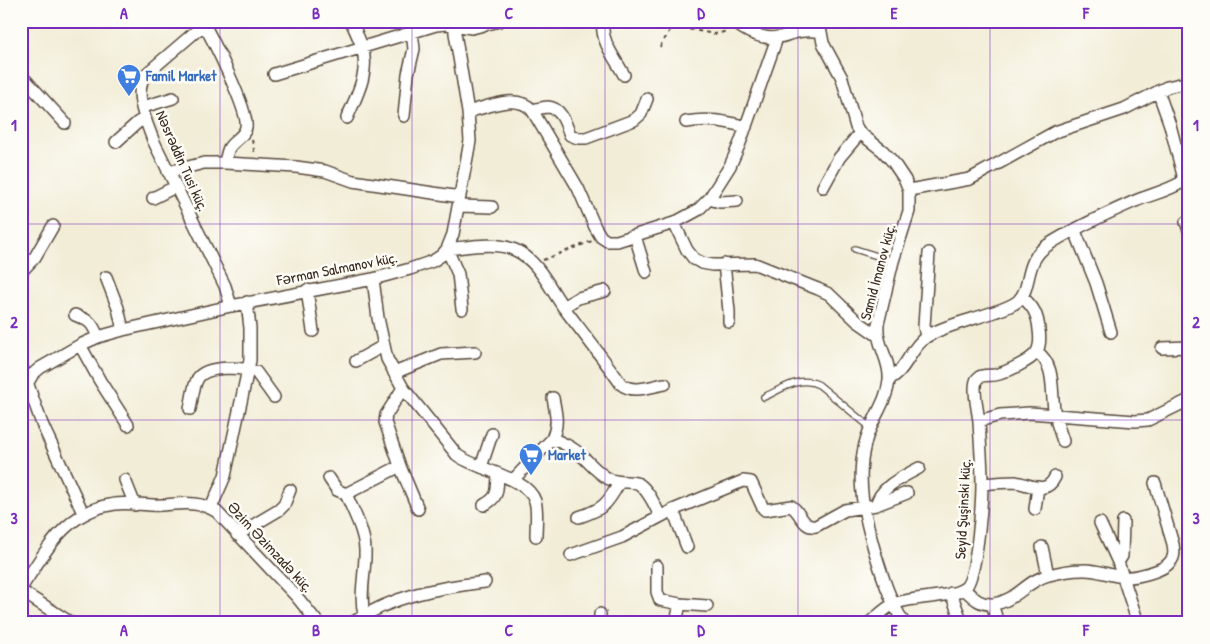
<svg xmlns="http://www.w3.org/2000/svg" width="1210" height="644" font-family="'Patrick Hand',sans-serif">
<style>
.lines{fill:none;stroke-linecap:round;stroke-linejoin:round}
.service-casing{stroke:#56473a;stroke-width:8}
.minor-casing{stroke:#56473a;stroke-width:14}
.path{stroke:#56473a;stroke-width:2;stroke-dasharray:4 4;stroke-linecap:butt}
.service{stroke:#fff;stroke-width:5.5}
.minor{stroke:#fff;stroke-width:11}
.grid{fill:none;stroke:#7b2cbf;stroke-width:1;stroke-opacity:0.55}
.labels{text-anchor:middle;stroke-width:5;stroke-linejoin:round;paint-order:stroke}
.shop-label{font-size:15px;font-weight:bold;fill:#366cbe;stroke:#fdfcf7;text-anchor:start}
.street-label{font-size:15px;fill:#3b2a1e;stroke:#fdfcf7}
.neatline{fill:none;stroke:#7b2cbf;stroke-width:2}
.grid-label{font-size:16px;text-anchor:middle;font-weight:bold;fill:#7b2cbf}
</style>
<rect width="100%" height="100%" fill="#fdfcf7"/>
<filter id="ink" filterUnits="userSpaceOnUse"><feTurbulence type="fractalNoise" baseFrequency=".02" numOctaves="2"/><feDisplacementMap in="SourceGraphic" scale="10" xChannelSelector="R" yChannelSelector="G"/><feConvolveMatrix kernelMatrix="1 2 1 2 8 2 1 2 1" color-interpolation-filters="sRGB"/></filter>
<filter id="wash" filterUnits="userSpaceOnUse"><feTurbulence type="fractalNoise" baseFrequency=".0096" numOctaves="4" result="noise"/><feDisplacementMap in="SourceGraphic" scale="20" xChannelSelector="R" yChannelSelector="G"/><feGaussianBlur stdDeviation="1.12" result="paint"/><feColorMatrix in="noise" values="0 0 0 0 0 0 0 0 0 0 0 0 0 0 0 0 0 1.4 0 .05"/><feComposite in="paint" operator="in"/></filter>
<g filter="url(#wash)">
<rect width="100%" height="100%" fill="#f2edd7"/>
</g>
<g filter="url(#ink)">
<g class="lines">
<defs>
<path id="service" d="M855,249L893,261
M764,397C782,389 800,375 819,385L871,428"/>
<path id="minor" d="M202,21C212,38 249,111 246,127C245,136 233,141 229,148C227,152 226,158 225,163
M208,21L145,75C133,93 146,121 153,140L225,286L231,306
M603,21C600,41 615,58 624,75
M734,21C744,32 764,40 778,37C783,37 788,34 793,33C803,30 812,30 821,32
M821,32L823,43L842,78L856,127L860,133L883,151L893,162L905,180L909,190V211L893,261L878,324C876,346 891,360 889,380C887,403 870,421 865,444C856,480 864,514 874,549C882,575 889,599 904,623
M274,74L436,25L446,24L472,28L499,21
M21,75L65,123
M143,107L173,98
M532,110C537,109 544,107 548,107C562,108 566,125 570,135L578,138H586L634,120L641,114L647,99
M468,112C487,107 517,93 532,110L578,188L595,227L601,237L607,241H617L674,223L698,210L709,199L730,166L740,143L777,38
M404,116L408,74L414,49L412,32
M347,118C357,95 370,72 362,47C359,38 355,30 351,21
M686,122C708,118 724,121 746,127
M116,142L137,123L145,118
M168,172L204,163H225L296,167L325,171L353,181L460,197
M823,187L839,158L860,133
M909,190L970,179L1055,132L1124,109L1167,87L1189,82
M153,198L175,187
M709,199L720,202L737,201
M459,206L492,207
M1186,222L1189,230
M674,223L687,250L694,259L702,263L712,265L755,264L818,289L829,294L857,321L877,335
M1075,231L1096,283L1111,332
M635,236L646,272
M724,264L729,311V322
M21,272L35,257L53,226
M106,277L118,308L123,330
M373,279L378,318L387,359L403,388L457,455C477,470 527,477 535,501C538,511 536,525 536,536
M307,290L313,331
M563,307L578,298L605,291
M462,309L458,274L447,249C468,247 495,241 515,250C538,260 550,289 564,308C583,333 603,358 621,384C633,394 651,386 665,384
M75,315C90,321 92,322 98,337
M926,337L924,326L929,253
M80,345L100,381L128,425
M1162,348L1189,347
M1037,352C1057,366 1050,393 1055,415C1057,424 1060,432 1063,441
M356,361L383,346
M21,365L42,424L83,513
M394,373L441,354L475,352
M889,379C907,370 910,348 926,337C943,326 971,320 991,313C1000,310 1011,307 1018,301C1033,287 1023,261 1048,245C1072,229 1106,214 1133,202C1149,195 1168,191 1182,182L1183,175L1170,125L1158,91
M21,394L33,374L40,368L80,345L98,337L123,330L231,306L373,279L410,269L433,261L442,255L447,249L453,234L470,141L468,112L455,33V21
M190,409C192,400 193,386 198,378C207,365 243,367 256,372L274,397
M979,421C978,412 972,386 977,379C981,374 990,376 995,375C1005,373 1030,361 1036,353C1041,346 1040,337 1039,330C1038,315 1033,306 1022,297
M552,439C559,424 556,414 553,398
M400,466L418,509
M481,467L492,434
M329,478L337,490L346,494
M125,480L135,505
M513,480L552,439C562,442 571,447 579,453C589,462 597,473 609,479C620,484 633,480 639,484C649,491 655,506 660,516
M982,484C993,483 1004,482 1015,482C1030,484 1046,496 1055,477
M484,505C499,497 497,491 498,474
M876,505L907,493
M211,508L225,476L250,360V328L247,302
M1035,509L1038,487
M673,510L687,547
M579,517C603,509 607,505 619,483
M1100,523L1118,562L1138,623
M237,535L279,510L284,505L290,490
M1042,547L1048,575
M571,555L622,537L673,510L743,481L751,482L763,508L765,510L791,506C801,512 803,529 816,526L845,510L876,505C881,486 903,477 919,468
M1118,562L1122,556L1123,521
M657,566V592L660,600L680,604L707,606
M21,588C47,550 65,511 115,504C130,502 146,506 161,505C180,504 200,500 217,512L297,597L318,623
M964,589C973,597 979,605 993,604C1015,602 1027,580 1049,575C1060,572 1072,570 1083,570C1097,569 1110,576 1124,577C1135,578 1164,571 1170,562C1175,557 1174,551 1173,544L1155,483
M21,591L71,623
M951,593L962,623
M992,604L998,623
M364,615C359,592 366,571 365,549C364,530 353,511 346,494L400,466L385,422L386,415L403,388
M352,623C394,595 436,588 485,582
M600,623V614
M676,623L680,604
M869,623C877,617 885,608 894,604C912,596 950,599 965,588C977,578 982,501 982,483C982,462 980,442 979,421L1000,415L1030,413L1135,421L1148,420L1189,400"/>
</defs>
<use href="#service" class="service-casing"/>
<use href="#minor" class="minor-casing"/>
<path class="path" d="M660,47L670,30L676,27L715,34L728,31
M252,140L255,155
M543,260L592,241"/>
<use href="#service" class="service"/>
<use href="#minor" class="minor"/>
</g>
</g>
<path class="grid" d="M220,21V623M412,21V623M605,21V623M798,21V623M990,21V623M21,224H1189M21,420H1189"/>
<defs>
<symbol id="supermarket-pin" viewBox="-11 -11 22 30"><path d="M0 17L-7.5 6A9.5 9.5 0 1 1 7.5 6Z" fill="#3f7fe0" stroke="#fdfcf7"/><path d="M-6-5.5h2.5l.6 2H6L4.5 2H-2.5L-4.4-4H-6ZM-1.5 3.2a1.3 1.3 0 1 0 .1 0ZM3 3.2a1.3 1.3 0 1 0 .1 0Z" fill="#fff"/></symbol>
</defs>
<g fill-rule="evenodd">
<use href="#supermarket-pin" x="115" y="62" width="28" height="38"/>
<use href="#supermarket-pin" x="517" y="441" width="28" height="38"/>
</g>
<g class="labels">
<g class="shop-label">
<text x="146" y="81">Famil Market</text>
<text x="548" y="460">Market</text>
</g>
<g class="street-label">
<text transform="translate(182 161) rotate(66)" y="5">Nəsrəddin Tusi küç.</text>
<text transform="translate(337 269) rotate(-11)" y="5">Fərman Salmanov küç.</text>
<text transform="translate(878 272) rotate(-75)" y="5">Samid İmanov küç.</text>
<text transform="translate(963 509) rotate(-87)" y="5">Seyid Şuşinski küç.</text>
<text transform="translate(270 547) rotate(47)" y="5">Əzim Əzimzadə küç.</text>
</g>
</g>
<rect width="1210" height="644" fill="none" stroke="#fdfcf7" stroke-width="55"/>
<rect x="28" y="28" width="1154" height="588" class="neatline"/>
<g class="grid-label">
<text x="124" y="19">A</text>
<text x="316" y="19">B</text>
<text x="509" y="19">C</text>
<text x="701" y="19">D</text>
<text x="894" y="19">E</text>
<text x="1086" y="19">F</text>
<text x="14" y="131">1</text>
<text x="1196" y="131">1</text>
<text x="14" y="328">2</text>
<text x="1196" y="328">2</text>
<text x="14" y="524">3</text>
<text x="1196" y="524">3</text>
<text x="124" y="636">A</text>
<text x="316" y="636">B</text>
<text x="509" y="636">C</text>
<text x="701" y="636">D</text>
<text x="894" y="636">E</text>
<text x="1086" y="636">F</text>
</g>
</svg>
